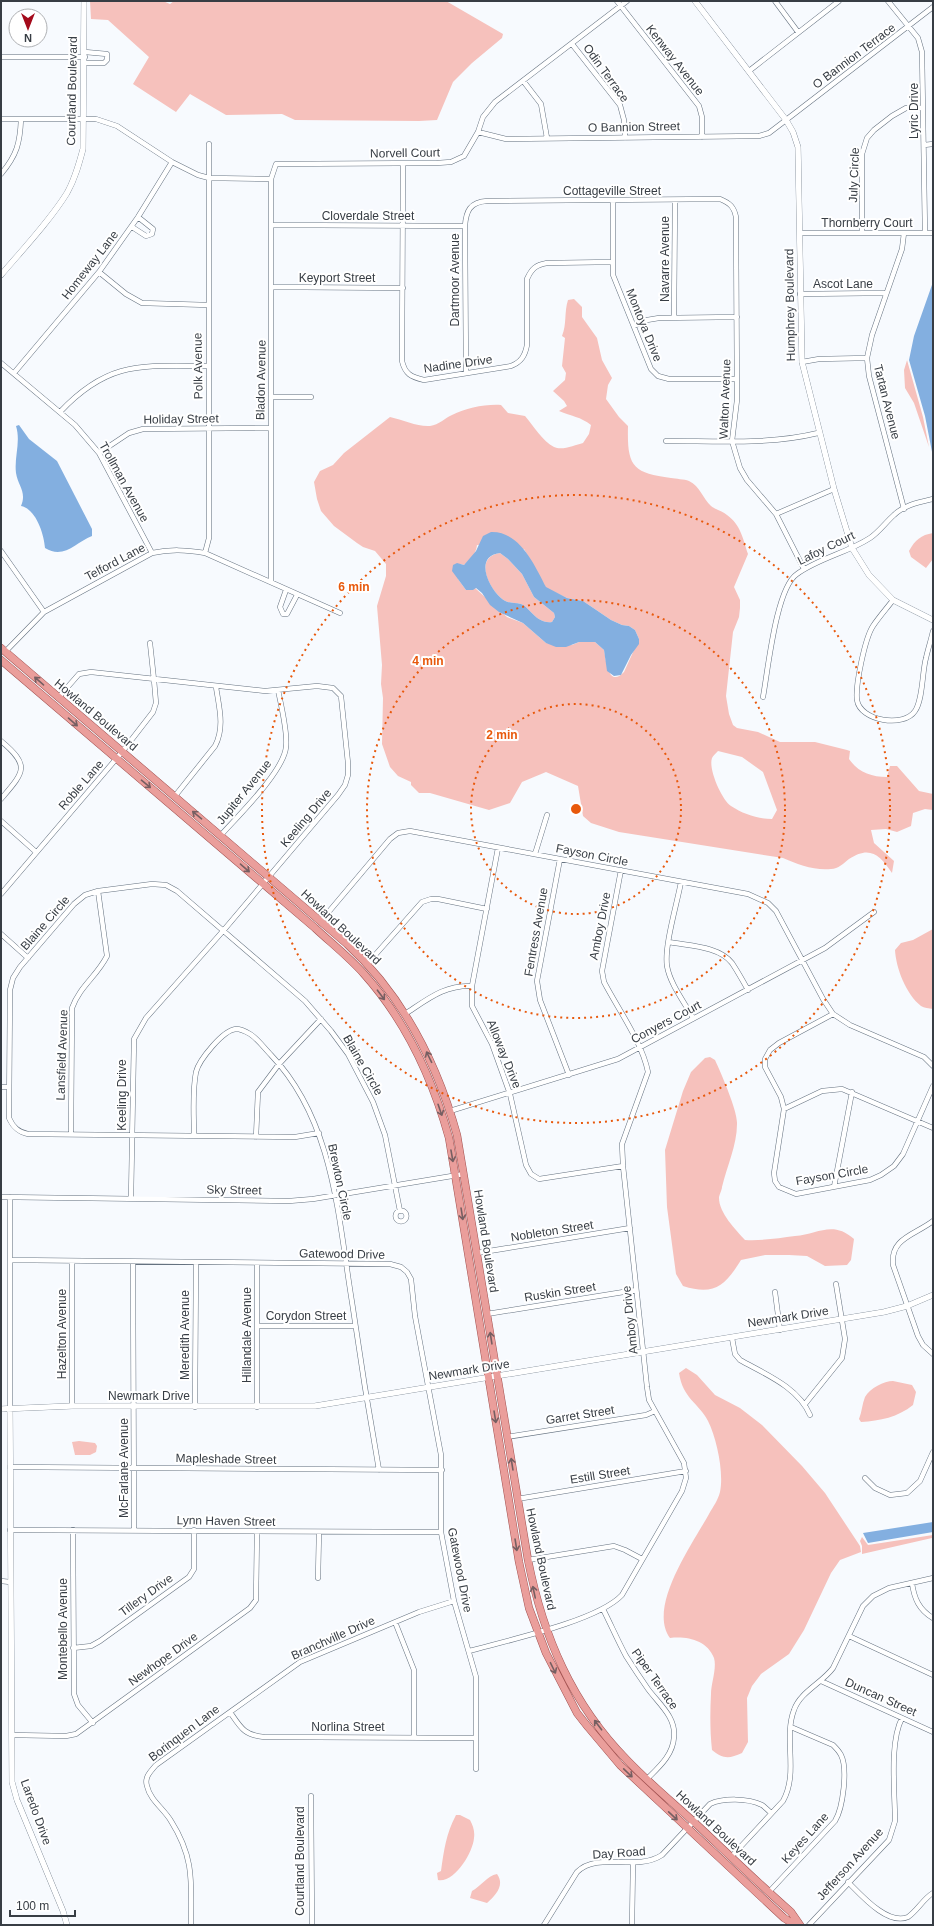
<svg xmlns="http://www.w3.org/2000/svg" width="934" height="1926" font-family="Arial,sans-serif">
<style>
.green{fill:#f6c1bc;fill-rule:evenodd}
.water{fill:#83afe0;fill-rule:evenodd}
.lines{fill:none;stroke-linecap:round;stroke-linejoin:round}
.minor-casing{stroke:#657280;stroke-width:5.5}
.tertiary-casing{stroke:#657280;stroke-width:6}
.primary-casing{stroke:#a25251;stroke-width:8}
.minor{stroke:#fff;stroke-width:4.5}
.tertiary{stroke:#fff;stroke-width:5.5}
.primary{stroke:#ea9e9b;stroke-width:7}
.oneway{stroke:#765f62}
.ring{fill:none;stroke:#e8590c;stroke-width:2;stroke-dasharray:2 4}
.labels{text-anchor:middle;stroke-width:4;stroke-linejoin:round;paint-order:stroke}
.street-label{font-size:12px;fill:#373d44;stroke:#fff}
.centre{fill:#e8590c;stroke:#fff;stroke-width:2}
.ring-label{font-size:12px;text-anchor:middle;font-weight:bold;fill:#e8590c;stroke:#fff;stroke-width:4;stroke-linejoin:round;paint-order:stroke}
</style>
<rect width="100%" height="100%" fill="#f7fafe"/>
<path class="green" d="M90,1H163L170,4L174,1H446L503,34L502,38L472,63L453,82L437,120L419,121L295,120L282,114L226,115L190,94L176,112L133,84L149,57L108,20L91,19Z
M574,299L582,307V317L597,338L602,360L612,378L608,385L606,399L619,417L628,426C627,466 632,473 671,478C676,479 684,479 689,481C700,486 703,499 711,506C716,510 723,511 727,515C741,525 743,539 748,554L734,587L740,600V608L739,617L733,632L726,696L729,714L733,725L737,728L758,732L780,742H815L847,750L850,751L849,759C858,772 871,777 887,777L890,766H897L919,791L933,794V810L925,809L913,813L911,826L897,832L886,829L871,830L874,843L894,861L892,873C880,855 870,845 849,859C844,863 838,869 831,869C815,871 797,864 783,858L619,832L591,823L583,816L578,786L546,772L522,782L510,803L489,810L430,793H419L411,785V782L398,776L390,767L382,744L383,698L381,684L382,665L377,606L386,576V564L375,551L363,547L357,543L334,526L321,511L317,499L314,482L320,471L333,465L344,453L390,417C403,420 418,427 430,426C439,425 445,418 452,415C466,408 485,404 501,405L508,413L525,416C533,425 543,442 554,447C562,451 575,445 583,443L589,434L591,425C581,417 571,416 559,411L567,406L564,401L553,391L565,380L566,373L562,366L565,338L562,336C567,324 564,312 568,300ZM477,545L524,549L546,588L567,598L583,601L611,620L622,625L629,626L635,630L639,639L624,672C608,689 606,659 604,650L595,642H579L572,645L546,643L523,623L507,617L475,588L466,590L458,579L460,564L464,565C471,559 476,554 477,545ZM718,751L742,757L763,772L777,810L772,819C758,819 743,814 731,806C722,800 708,769 712,758C713,756 716,753 718,751Z
M908,357L907,360L923,417L929,447L914,403L905,388L904,370Z
M933,533V559L926,568L911,557L909,551C915,540 921,535 933,533Z
M500,553L508,559L522,574L534,597L554,613L555,617L552,622C536,624 531,608 521,604C514,602 507,604 501,598C488,587 474,557 500,553Z
M933,929V1009C929,1008 924,1008 921,1006C906,994 896,968 895,950L901,943L913,940Z
M710,1057L715,1060C721,1073 738,1112 737,1124C737,1145 727,1166 722,1187C722,1190 719,1195 719,1198C719,1213 736,1230 745,1240C762,1241 779,1238 795,1236C818,1234 833,1220 854,1239L851,1260L847,1265L825,1266L807,1256L789,1255H765L741,1260C725,1286 714,1296 683,1286L676,1274L667,1207L665,1150L683,1091L691,1072L705,1058Z
M686,1368L697,1375L715,1395L740,1408L762,1425L802,1466L825,1493L860,1546L861,1552L840,1560L831,1573L804,1630L789,1654L761,1674L752,1686L747,1698L748,1742L742,1753C729,1759 723,1759 712,1750C710,1732 710,1713 711,1694C711,1684 717,1668 714,1658C707,1640 687,1636 670,1638C647,1607 693,1543 709,1514C713,1507 718,1500 720,1492C724,1473 717,1439 708,1421C698,1402 683,1399 679,1373Z
M893,1381L912,1385L916,1392L913,1405C898,1417 880,1421 861,1422L859,1419C862,1412 862,1404 865,1397C870,1388 884,1381 893,1381Z
M79,1441L95,1443L97,1446L96,1452L90,1455H75L72,1442Z
M933,1535L932,1538L862,1554V1546L860,1541L862,1537L868,1545Z
M456,1815H460L470,1820C473,1826 475,1831 474,1838C473,1852 455,1883 438,1880L437,1873L441,1871C444,1850 446,1834 456,1815Z
M497,1874C505,1885 496,1895 487,1903L470,1898L472,1891C481,1886 487,1876 497,1874Z"/>
<path class="water" d="M933,282V457L925,416L909,360L914,336Z
M19,425L29,439L57,461L92,529V536C76,542 64,560 45,548C44,534 36,509 21,506C27,492 18,486 16,473C14,457 21,442 16,426Z
M491,532C520,531 535,566 546,587L567,598L583,601L611,620L622,625L629,626L635,630L639,639V644L631,655L621,675L614,676L607,671L604,650L595,642H579L566,647H556L546,643L523,623L499,612L490,605L482,593L476,588L473,590H466L452,571L453,565L457,563L464,565L476,551L483,536ZM500,553L508,559L522,574L534,597L554,613L555,617L552,622C536,624 531,608 521,604C514,602 507,604 501,598C488,587 474,556 500,553Z
M933,1522V1532L868,1543L863,1533Z"/>
<g class="lines">
<defs>
<path id="minor" d="M617,1L699,106L702,117V137
M775,1L798,32
M888,1L918,38L922,52L925,233
M572,44L620,105L624,120L625,138
M1,57H85
M85,63H104L107,60V54L85,52
M749,71L839,1
M524,82L541,104L547,138
M1,119H96L117,126L172,162L198,175L209,178L271,179
M478,132L506,139L759,136L769,133L786,120L933,7
M924,145L933,144
M403,164L402,361C405,374 411,377 424,380L511,366C521,362 525,356 527,345V279C532,268 536,265 547,263L612,262
M1,174C17,155 20,143 21,119
M613,200V275L651,369L658,376L669,379H736
M272,225L465,226
M132,227L146,236L152,234L153,229L138,217
M862,232V154L867,138L874,130L892,116L906,108H923
M800,233H933
M99,272L126,294L142,303L208,305
M272,287L403,288
M800,294L886,293
M674,317L675,201
M634,326L647,320L659,318L737,317
M802,362L819,359L867,358
M1,363L75,425L99,453L152,553
M14,373L99,272L138,217L172,162
M466,373L465,226C466,211 470,202 487,201L720,199C730,203 734,207 736,217L737,400L732,441L740,468L747,480L776,514L804,569
M271,397H311
M60,412C109,360 142,366 208,366
M666,441C717,441 769,445 818,433
M99,453L129,433L143,429L270,428
M904,509L869,376L867,358L872,335L902,249L904,233
M776,514L834,489
M1,551L44,612
M205,553L209,538V144
M271,582V179L276,164L437,163L451,162L464,156L478,132L483,117L495,102L627,1
M286,590L280,607L283,614H287L297,595
M893,600C887,608 879,617 873,626C865,638 855,686 857,700C860,721 904,728 915,711C923,700 922,672 926,658C928,649 931,640 933,631
M5,652L44,612L152,553C171,549 186,550 205,553L340,613
M763,697C768,670 776,588 797,574C819,558 847,553 870,538C879,532 886,522 894,515C904,505 920,502 933,499
M58,698L79,674L91,672L265,691L317,686L333,688L341,696L348,763V775L345,785L338,795L223,931L146,1018L134,1039L131,1198
M1,741C31,766 24,772 1,799
M175,796L215,746C225,727 219,707 216,687
M1,821L36,852
M221,835C238,816 284,771 286,747C288,733 281,705 278,690
M498,848L472,986V1006L492,1044L510,1094L526,1165L531,1174L539,1179L623,1166
M535,854L547,815
M560,859L537,981L540,1000L569,1075
M681,882C677,904 664,946 667,966C670,984 685,1003 693,1018
M1,894L122,752L153,712L156,703L154,680L150,643
M321,921L390,839L398,833L410,831L748,894L768,903L776,911L823,999L833,1014L850,1025L924,1057L933,1066
M1,934L28,958
M669,942C689,946 719,946 732,963C738,972 743,981 748,990
M368,963L422,902L431,899H438L487,909
M405,1014C428,999 444,985 472,986
M833,1014L779,1043L770,1050L765,1059V1067L781,1097L784,1109L774,1173L775,1181L779,1187L796,1194L870,1180L881,1175L894,1166L903,1154L933,1086
M1,1087H8
M784,1109L822,1091L842,1089L933,1128
M450,1111L618,1059L825,948L874,912
M319,1133L295,1137L28,1134C18,1132 13,1127 9,1118L10,990L13,978L20,967L74,904L85,895L98,891L152,884L166,885L177,891L305,1001L331,1031L348,1054L373,1102L385,1135L400,1211
M71,1134L72,1008C80,986 97,976 107,956L98,891
M194,1136C194,1115 192,1092 196,1072C199,1060 223,1030 236,1029C241,1029 245,1031 250,1034C258,1039 264,1048 271,1055C334,1121 338,1217 352,1302C360,1358 369,1414 379,1470
M256,1137L258,1092L279,1064L321,1019
M834,1187L852,1092
M1,1197L289,1201L313,1199L464,1174
M395.5 1216a5.5 5.5 0 1 1 11 0a5.5 5.5 0 1 1-11 0Z
M933,1221C915,1235 890,1238 893,1265L918,1336L923,1345L933,1354
M477,1253L630,1228
M10,1260L390,1264L401,1267L407,1272L411,1279L415,1316L441,1455V1532L454,1601L476,1677V1769
M133,1262L134,1530
M257,1263V1407
M775,1292L780,1330
M487,1314L636,1290
M257,1326H355
M732,1338L735,1354L740,1360C765,1374 798,1387 810,1415
M805,1404L842,1358L845,1339L836,1284
M72,1406V1261
M195,1407L196,1263
M10,1409V1197
M507,1437L646,1415L655,1411
M10,1467L442,1470
M865,1478L875,1488L890,1495L907,1493L920,1481L933,1452
M517,1499L686,1471
M10,1530L441,1532
M73,1530L74,1694L78,1705L93,1723
M528,1560L614,1546L625,1550L642,1559
M318,1578L319,1532
M1,1581L10,1582
M912,1583C914,1598 919,1610 933,1618
M603,1609C611,1625 618,1641 626,1656C633,1667 641,1679 648,1689C659,1704 676,1717 674,1737C673,1755 659,1767 647,1779
M395,1622L414,1670V1737
M849,1636L933,1675
M73,1648L91,1646L100,1641L189,1577L194,1569V1530
M469,1651C505,1641 598,1621 622,1595L682,1491L686,1478L684,1463L649,1400L647,1387L623,1166L622,1144L648,1072C642,1042 618,1009 604,982L602,971L621,870
M821,1681L933,1732
M230,1712C241,1728 244,1735 264,1737L476,1738
M12,1735L66,1736L76,1734L250,1608L256,1600L257,1531
M311,1796L312,1925
M731,1857L783,1801C799,1772 783,1739 794,1710C800,1692 822,1683 833,1668L863,1606L873,1596L889,1588L933,1578
M848,1882C861,1895 888,1926 908,1917C918,1910 923,1899 933,1893
M769,1892L835,1821C843,1808 848,1769 841,1755C839,1751 836,1748 833,1745L791,1727
M191,1925C191,1883 195,1859 171,1821C164,1809 150,1800 147,1786C144,1777 151,1771 156,1765L300,1662L419,1612L454,1601
M544,1925L577,1872C598,1851 636,1872 662,1855L710,1804C723,1798 748,1798 762,1805C765,1807 768,1810 771,1813
M632,1925L633,1863
M809,1925L889,1840L895,1821C895,1792 889,1743 902,1718"/>
<path id="tertiary" d="M695,1L786,120L793,132L798,147L802,362L834,489L852,548L869,575L893,600L933,620
M1,275C23,249 49,222 67,193C75,179 79,164 83,149L84,1
M1,1409L72,1406H315L884,1312L907,1306L933,1295
M10,1409L12,1782L17,1800L63,1911L67,1925"/>
<path id="primary" d="M1,648L347,944C402,995 437,1063 457,1135L528,1560C543,1636 572,1704 627,1760C648,1782 671,1801 694,1822C726,1852 758,1883 791,1912L800,1925
M1,660L315,928C331,943 349,957 364,974C406,1021 432,1077 449,1138L519,1562L529,1608L546,1653L577,1713L588,1727L620,1765L784,1918L795,1925"/>
</defs>
<use href="#minor" class="minor-casing"/>
<use href="#tertiary" class="tertiary-casing"/>
<use href="#primary" class="primary-casing"/>
<use href="#minor" class="minor"/>
<use href="#tertiary" class="tertiary"/>
<use href="#primary" class="primary"/>
</g>
<defs><path id="oneway-shaft" d="M-6 0H5M1.5-3L5.5 0L1.5 3" fill="none" stroke-width="1.6" stroke-linecap="round" stroke-linejoin="round"/></defs>
<g class="oneway">
<use href="#oneway-shaft" transform="translate(39 681) rotate(-139)"/>
<use href="#oneway-shaft" transform="translate(73 722) rotate(41)"/>
<use href="#oneway-shaft" transform="translate(146 784) rotate(40)"/>
<use href="#oneway-shaft" transform="translate(197 815) rotate(-140)"/>
<use href="#oneway-shaft" transform="translate(245 868) rotate(41)"/>
<use href="#oneway-shaft" transform="translate(381 995) rotate(53)"/>
<use href="#oneway-shaft" transform="translate(429 1057) rotate(-116)"/>
<use href="#oneway-shaft" transform="translate(440 1110) rotate(71)"/>
<use href="#oneway-shaft" transform="translate(452 1156) rotate(80)"/>
<use href="#oneway-shaft" transform="translate(462 1214) rotate(81)"/>
<use href="#oneway-shaft" transform="translate(491 1338) rotate(-99)"/>
<use href="#oneway-shaft" transform="translate(495 1417) rotate(81)"/>
<use href="#oneway-shaft" transform="translate(512 1464) rotate(-99)"/>
<use href="#oneway-shaft" transform="translate(516 1545) rotate(81)"/>
<use href="#oneway-shaft" transform="translate(534 1592) rotate(-102)"/>
<use href="#oneway-shaft" transform="translate(553 1668) rotate(64)"/>
<use href="#oneway-shaft" transform="translate(598 1725) rotate(-127)"/>
<use href="#oneway-shaft" transform="translate(628 1773) rotate(44)"/>
<use href="#oneway-shaft" transform="translate(673 1816) rotate(43)"/>
</g>
<g class="ring">
<circle cx="576" cy="809" r="105"/>
<circle cx="576" cy="809" r="209"/>
<circle cx="576" cy="809" r="314"/>
</g>
<g class="labels">
<g class="street-label">
<text transform="translate(854 56) rotate(-37)" y="4">O Bannion Terrace</text>
<text transform="translate(675 60) rotate(52)" y="4">Kenway Avenue</text>
<text transform="translate(606 73) rotate(54)" y="4">Odin Terrace</text>
<text transform="translate(72 91) rotate(-89)" y="4">Courtland Boulevard</text>
<text transform="translate(914 111) rotate(-90)" y="4">Lyric Drive</text>
<text transform="translate(634 127) rotate(-1)" y="4">O Bannion Street</text>
<text transform="translate(405 153) rotate(-1)" y="4">Norvell Court</text>
<text transform="translate(854 175) rotate(-88)" y="4">July Circle</text>
<text x="612" y="195">Cottageville Street</text>
<text x="368" y="220">Cloverdale Street</text>
<text x="867" y="227">Thornberry Court</text>
<text transform="translate(665 259) rotate(-90)" y="4">Navarre Avenue</text>
<text transform="translate(90 265) rotate(-52)" y="4">Homeway Lane</text>
<text x="337" y="282">Keyport Street</text>
<text transform="translate(455 280) rotate(-90)" y="4">Dartmoor Avenue</text>
<text x="843" y="288">Ascot Lane</text>
<text transform="translate(790 305) rotate(-91)" y="4">Humphrey Boulevard</text>
<text transform="translate(644 325) rotate(68)" y="4">Montoya Drive</text>
<text transform="translate(458 364) rotate(-8)" y="4">Nadine Drive</text>
<text transform="translate(198 366) rotate(-91)" y="4">Polk Avenue</text>
<text transform="translate(261 380) rotate(-89)" y="4">Bladon Avenue</text>
<text transform="translate(725 399) rotate(-88)" y="4">Walton Avenue</text>
<text transform="translate(887 402) rotate(76)" y="4">Tartan Avenue</text>
<text transform="translate(181 419) rotate(-1)" y="4">Holiday Street</text>
<text transform="translate(124 482) rotate(61)" y="4">Trollman Avenue</text>
<text transform="translate(826 548) rotate(-26)" y="4">Lafoy Court</text>
<text transform="translate(115 562) rotate(-28)" y="4">Telford Lane</text>
<text transform="translate(96 715) rotate(40)" y="4">Howland Boulevard</text>
<text transform="translate(81 785) rotate(-49)" y="4">Roble Lane</text>
<text transform="translate(244 792) rotate(-51)" y="4">Jupiter Avenue</text>
<text transform="translate(306 818) rotate(-50)" y="4">Keeling Drive</text>
<text transform="translate(592 855) rotate(11)" y="4">Fayson Circle</text>
<text transform="translate(45 923) rotate(-49)" y="4">Blaine Circle</text>
<text transform="translate(600 926) rotate(-79)" y="4">Amboy Drive</text>
<text transform="translate(341 927) rotate(43)" y="4">Howland Boulevard</text>
<text transform="translate(536 932) rotate(-80)" y="4">Fentress Avenue</text>
<text transform="translate(666 1022) rotate(-28)" y="4">Conyers Court</text>
<text transform="translate(504 1054) rotate(68)" y="4">Alloway Drive</text>
<text transform="translate(62 1055) rotate(-88)" y="4">Lansfield Avenue</text>
<text transform="translate(363 1065) rotate(60)" y="4">Blaine Circle</text>
<text transform="translate(122 1095) rotate(-90)" y="4">Keeling Drive</text>
<text transform="translate(832 1175) rotate(-10)" y="4">Fayson Circle</text>
<text transform="translate(340 1182) rotate(78)" y="4">Brewton Circle</text>
<text transform="translate(234 1190) rotate(1)" y="4">Sky Street</text>
<text transform="translate(552 1231) rotate(-9)" y="4">Nobleton Street</text>
<text transform="translate(486 1241) rotate(81)" y="4">Howland Boulevard</text>
<text transform="translate(342 1254) rotate(1)" y="4">Gatewood Drive</text>
<text transform="translate(560 1292) rotate(-9)" y="4">Ruskin Street</text>
<text x="306" y="1320">Corydon Street</text>
<text transform="translate(788 1317) rotate(-9)" y="4">Newmark Drive</text>
<text transform="translate(630 1320) rotate(-96)" y="4">Amboy Drive</text>
<text transform="translate(62 1334) rotate(-90)" y="4">Hazelton Avenue</text>
<text transform="translate(185 1335) rotate(-90)" y="4">Meredith Avenue</text>
<text transform="translate(247 1335) rotate(-90)" y="4">Hillandale Avenue</text>
<text transform="translate(469 1370) rotate(-9)" y="4">Newmark Drive</text>
<text x="149" y="1400">Newmark Drive</text>
<text transform="translate(580 1415) rotate(-9)" y="4">Garret Street</text>
<text transform="translate(226 1459) rotate(1)" y="4">Mapleshade Street</text>
<text transform="translate(124 1468) rotate(-90)" y="4">McFarlane Avenue</text>
<text transform="translate(600 1475) rotate(-9)" y="4">Estill Street</text>
<text transform="translate(226 1521) rotate(1)" y="4">Lynn Haven Street</text>
<text transform="translate(541 1559) rotate(78)" y="4">Howland Boulevard</text>
<text transform="translate(460 1570) rotate(79)" y="4">Gatewood Drive</text>
<text transform="translate(146 1595) rotate(-36)" y="4">Tillery Drive</text>
<text transform="translate(63 1629) rotate(-90)" y="4">Montebello Avenue</text>
<text transform="translate(333 1638) rotate(-24)" y="4">Branchville Drive</text>
<text transform="translate(163 1659) rotate(-36)" y="4">Newhope Drive</text>
<text transform="translate(655 1679) rotate(55)" y="4">Piper Terrace</text>
<text transform="translate(881 1697) rotate(24)" y="4">Duncan Street</text>
<text x="348" y="1731">Norlina Street</text>
<text transform="translate(184 1733) rotate(-37)" y="4">Borinquen Lane</text>
<text transform="translate(36 1812) rotate(70)" y="4">Laredo Drive</text>
<text transform="translate(716 1828) rotate(43)" y="4">Howland Boulevard</text>
<text transform="translate(805 1838) rotate(-48)" y="4">Keyes Lane</text>
<text transform="translate(619 1853) rotate(-4)" y="4">Day Road</text>
<text transform="translate(300 1861) rotate(-90)" y="4">Courtland Boulevard</text>
<text transform="translate(850 1864) rotate(-48)" y="4">Jefferson Avenue</text>
</g>
</g>
<circle cx="576" cy="809" r="6" class="centre"/>
<g class="ring-label">
<text x="354" y="591">6 min</text>
<text x="428" y="665">4 min</text>
<text x="502" y="739">2 min</text>
</g>
<rect width="934" height="1926" fill="none" stroke="#373d44" stroke-width="4"/>
<g transform="translate(28 28) rotate(180)"><circle r="19" fill="#ffffff" stroke="#afb1b4"/>
<path d="M0-3L7 15L0 10L-7 15Z" fill="#a40a1b"/>
<text y="-6" font-size="11" font-weight="bold" text-anchor="middle" fill="#373d44">N</text>
</g>
<path d="M10 1910v6h65v-6" fill="none" stroke="#373d44" stroke-width="2"/>
<text x="16" y="1910" font-size="12" fill="#373d44" stroke="#ffffff" stroke-width="3" paint-order="stroke">100 m</text>
</svg>
